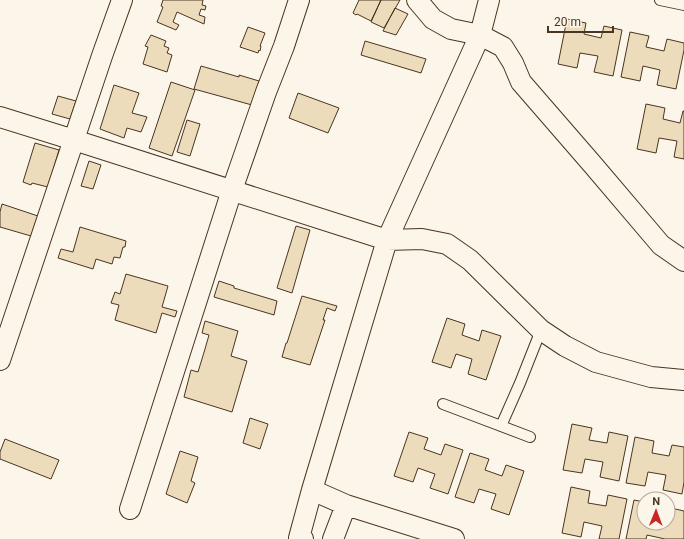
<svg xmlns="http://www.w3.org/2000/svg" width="684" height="539" font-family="Roboto,sans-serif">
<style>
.building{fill:#ecdcbc;stroke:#4a3520}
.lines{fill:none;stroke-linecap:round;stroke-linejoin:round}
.lane-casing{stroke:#4a3520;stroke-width:12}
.street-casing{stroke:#4a3520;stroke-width:22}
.lane{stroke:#fbf6e9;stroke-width:10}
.street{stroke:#fbf6e9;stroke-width:20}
</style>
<rect width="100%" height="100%" fill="#fbf6e9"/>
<path class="building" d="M163,0H203L202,5L206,6L205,10L201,9L199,15L205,17L204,24L177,12L173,22L179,25L176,30L157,22L163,7L161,6Z
M359,0H381L371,21L357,14L356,15L353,13Z
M381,0H400L384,28L371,22Z
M395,8L408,14L396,35L383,31Z
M567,19L586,23L584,34L601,38L604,26L622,30L613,76L594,72L598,56L580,53L577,68L558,64Z
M248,27L265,33L260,46H261L260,51L259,50L258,53L240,47Z
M630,32L649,36L646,47L664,51L667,39L684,43V50L676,89L657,85L660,70L643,66L640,81L621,77Z
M151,35L166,41L164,46L169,48L167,53L172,55L167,72L143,64L148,47L145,46Z
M365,41L426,59L421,73L361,55Z
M201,66L239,77V75L259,81L252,105L194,89Z
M171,82L195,90L172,156L149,148Z
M114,85L139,93L132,113L147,117L141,132L127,128L124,138L100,129Z
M298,93L339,108L328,133L289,118Z
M58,96L76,101L70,119L52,114Z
M646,104L665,108L663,119L680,123L683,111H684V159L674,157L677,141L659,138L656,153L637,149Z
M187,120L200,124L190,156L177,152Z
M35,143L59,150L48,187L32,183L31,185L23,182Z
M89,161L101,165L93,189L81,186Z
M2,204L38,216L31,236L0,227V212Z
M296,226L310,230L292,293L277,288Z
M80,227L126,241L125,247H123L120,258L114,257L112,264L96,259L93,269L58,258L61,249L73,252Z
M126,274L168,286L162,307L177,311L175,317L162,313L156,333L115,320L119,305L111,303L115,292L120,294Z
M219,281L234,286V288L277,301L274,315L214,297Z
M302,296L337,306L335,311L327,308L323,320H325L310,365L282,357L286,343H287Z
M447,318L465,324L462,335L479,341L482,330L501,336L486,380L468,374L472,359L456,354L451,368L432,362Z
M205,321L238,331L231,356L247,361L232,412L184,397L191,370L198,372L205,349L209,335L202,333Z
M250,418L268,424L260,449L243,443Z
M572,424L592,428L589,440L607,443L609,432L628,436L619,481L600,477L603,462L585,459L582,473L563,470Z
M409,432L428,438L424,449L441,455L445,444L463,450L448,494L430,488L435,474L418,468L413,482L394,476Z
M635,437L654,441L652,453L669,456L672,445L684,447V482L682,494L663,490L666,475L648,472L645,486L626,483Z
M5,439L59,460L51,479L0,459V452Z
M180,451L198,457L191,481L195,483L187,503L166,494Z
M470,453L489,459L485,470L502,476L506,465L524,471L509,515L491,509L496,494L479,489L474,503L455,497Z
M571,487L590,491L588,503L606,506L608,495L627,499L619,539H599L602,526L584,522L581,537L562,533Z
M634,500L644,502V523H668L671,508L684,511V539H665L647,535L646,539H626Z"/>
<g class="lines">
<defs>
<path id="lane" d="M660,0L684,5
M443,404L530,437
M501,426L520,383L541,330"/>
<path id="street" d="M417,0L433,19L451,29L480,35L503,47L513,63L521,82L593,165L661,245L684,261
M0,117L74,140L387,240L422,239L447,244L470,260L541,330L565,346L596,362L651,377L684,380
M0,360L102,56L122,0
M312,490L346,505L454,539
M130,509L232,190L266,92L284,46L299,0
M303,539L299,538L312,490L387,240L480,35L489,0
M333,539L346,505"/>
</defs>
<use href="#lane" class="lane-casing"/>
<use href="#street" class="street-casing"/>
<use href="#lane" class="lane"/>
<use href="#street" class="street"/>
</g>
<g transform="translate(656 511) rotate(1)"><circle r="19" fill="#fbf6e9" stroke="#b4a999"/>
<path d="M0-3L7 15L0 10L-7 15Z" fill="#c62828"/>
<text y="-6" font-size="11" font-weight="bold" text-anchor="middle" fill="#4a3520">N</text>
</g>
<path d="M548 26v6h65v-6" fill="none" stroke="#4a3520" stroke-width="2"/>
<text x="554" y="26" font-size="12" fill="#4a3520" stroke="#fbf6e9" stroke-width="3" paint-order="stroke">20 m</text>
</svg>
